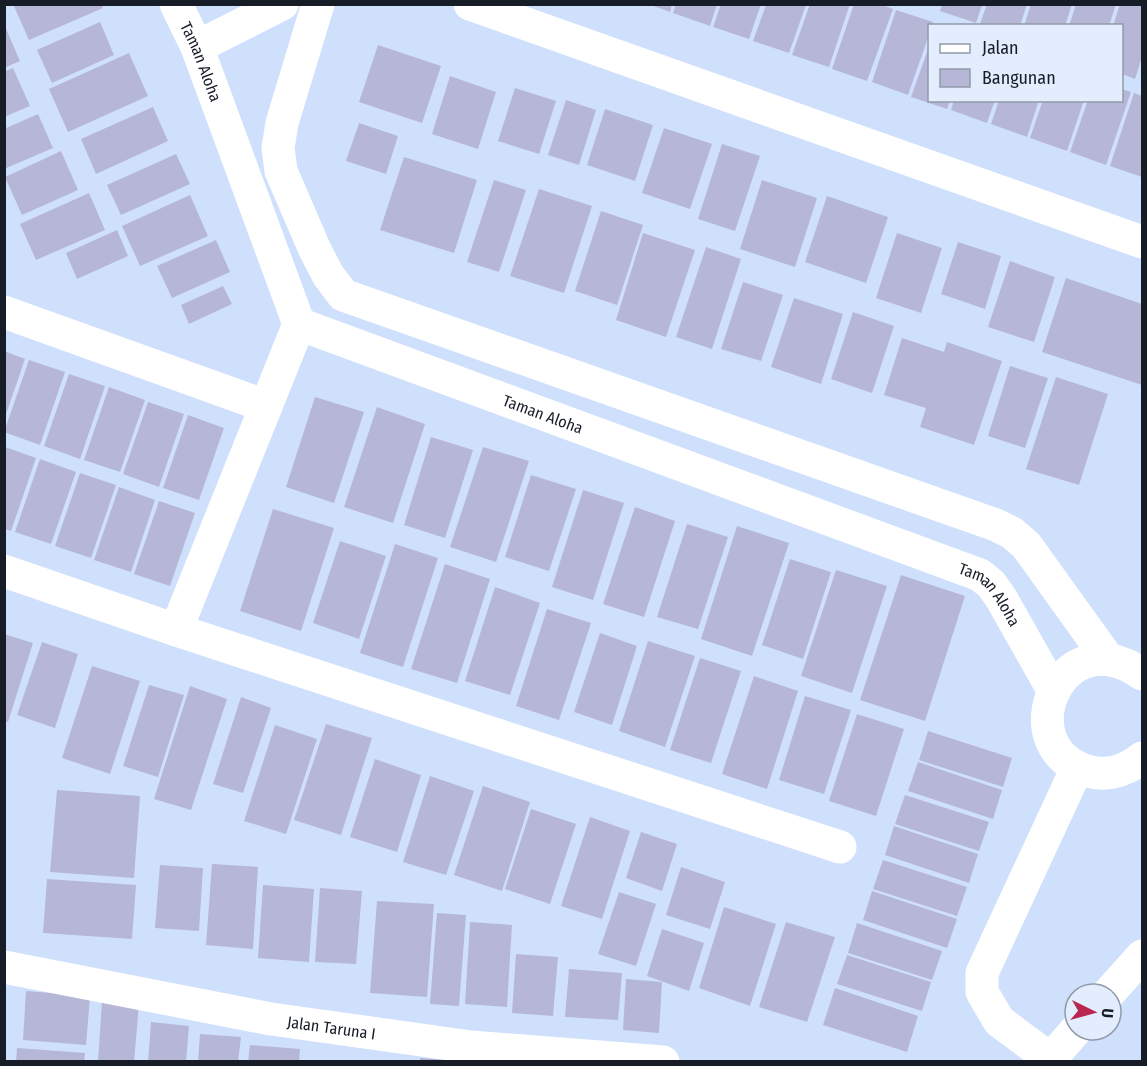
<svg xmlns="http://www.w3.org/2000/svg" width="1147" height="1066" font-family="'Fira Sans Condensed',sans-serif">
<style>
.building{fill:#b6b7d6}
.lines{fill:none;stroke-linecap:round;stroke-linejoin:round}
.minor{stroke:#fff;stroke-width:33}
.tertiary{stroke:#fff;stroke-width:33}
.labels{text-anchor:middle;stroke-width:5;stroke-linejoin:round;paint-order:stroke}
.street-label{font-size:16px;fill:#171d27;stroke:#e3edfe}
</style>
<rect width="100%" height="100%" fill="#cfe0fd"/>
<path class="building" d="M13,4H101L103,8L29,40Z
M648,4H672L670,12Z
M676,4H717L710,26L673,13Z
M721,4H761L749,39L713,27Z
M810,4H850L829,67L792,55Z
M854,4H880L893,9L867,81L832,69Z
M987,4H1027L1020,26H983L980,24Z
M1031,4H1072L1065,26H1024Z
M1076,4H1116L1109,26H1069Z
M1120,4H1142V57L1135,79L1122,74V26H1113Z
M766,5H806L789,53L753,41Z
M942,5H982L976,23L940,11Z
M896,10L933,22L932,26H930V32L908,95L872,82Z
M100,22L114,55L52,83L37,50Z
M4,24L20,61L4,68Z
M930,44V100H950L947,109L911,97Z
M378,45L441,66L422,123L359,102Z
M129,53L148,96L68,132L49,89Z
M13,68L30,106L4,117V72Z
M450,76L496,92L478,149L432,134Z
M515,88L556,101L539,154L498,141Z
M1122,89L1131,92L1106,165L1070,152L1088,100H1122Z
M1134,93L1142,96V177L1110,166Z
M566,100L596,110L579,165L548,155Z
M954,100H995L987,123L951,110Z
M999,100H1039L1027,137L991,124Z
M1043,100H1084L1067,151L1030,138Z
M153,107L168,141L96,174L81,139Z
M605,109L653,125L635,181L587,165Z
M38,114L53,148L4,169V129Z
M359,123L398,136L386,174L346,161Z
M664,128L712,144L690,209L642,193Z
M722,144L760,156L735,231L698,219Z
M61,151L78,190L22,215L5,177Z
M176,154L190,184L121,215L107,185Z
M404,157L477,180L454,253L380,230Z
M494,180L526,190L499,272L467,262Z
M762,180L817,198L795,267L740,249Z
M539,189L592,206L564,293L510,276Z
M89,193L105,230L36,260L20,224Z
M190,195L208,236L140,266L122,226Z
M827,196L888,217L866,283L805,262Z
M601,211L643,225L617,305L575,291Z
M117,230L128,256L77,279L66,253Z
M643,233L695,250L666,337L616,320Z
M897,233L942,248L921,313L876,298Z
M216,240L230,272L172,298L157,266Z
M958,242L1001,256L985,309L941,294Z
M706,247L741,259L712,349L676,337Z
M1010,261L1055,277L1034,342L988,327Z
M1066,278L1142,304V385L1042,352Z
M743,282L783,295L761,361L721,349Z
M223,286L232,304L189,324L181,305Z
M794,298L843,314L821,384L771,367Z
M853,312L894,326L872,393L831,379Z
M902,338L944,352L947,342L1002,361L974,445L920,427L926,408L884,395Z
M4,351L25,359L5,417H4Z
M29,360L65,372L40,445L4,432Z
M1010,366L1048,378L1025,448L988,436Z
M69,374L105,386L80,459L44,446Z
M1056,377L1108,394L1079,485L1026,469Z
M109,387L145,400L120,472L84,460Z
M315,397L364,412L334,503L286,487Z
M148,402L184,414L159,487L123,474Z
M377,407L425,424L393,523L344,507Z
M188,415L224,428L199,500L163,488Z
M431,437L473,450L445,538L404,525Z
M5,447L36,458L11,531L5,529Z
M483,447L529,461L496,562L450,547Z
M40,459L76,472L51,544L15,532Z
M80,473L116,485L91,558L55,546Z
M531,475L576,489L549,571L505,557Z
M119,487L155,500L131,572L94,560Z
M583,490L624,503L593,600L552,587Z
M159,501L195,513L170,586L134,574Z
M635,507L675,521L644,617L603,604Z
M273,509L334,528L301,631L240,611Z
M687,524L728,537L698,629L657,617Z
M737,526L789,543L752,656L701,639Z
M340,541L386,556L359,639L313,623Z
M395,544L438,558L403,667L360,653Z
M790,559L831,572L803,659L762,645Z
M445,564L490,579L457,683L411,669Z
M836,570L887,586L852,693L801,676Z
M901,575L965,596L925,721L860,700Z
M495,587L540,603L510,695L465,681Z
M547,609L591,623L559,720L516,706Z
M600,633L637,646L612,725L574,712Z
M4,634L33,643L8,722L4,721Z
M648,641L695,656L665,747L619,731Z
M42,642L78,654L55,728L17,715Z
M700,658L741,671L711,763L670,750Z
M92,666L140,681L110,774L62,758Z
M754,676L798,691L767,789L722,774Z
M149,685L184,695L158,777L123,766Z
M190,686L227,699L191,810L154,799Z
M805,696L851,710L824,794L779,780Z
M241,697L271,708L243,793L213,784Z
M857,714L904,729L876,816L829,801Z
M326,724L372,738L341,835L294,820Z
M275,725L317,739L286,834L244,821Z
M928,731L1012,758L1003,787L919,760Z
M375,759L421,775L397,852L350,837Z
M918,762L1002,790L993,819L908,791Z
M430,776L474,791L446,875L403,862Z
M483,786L530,802L502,891L454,875Z
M57,790L140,796L134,878L50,872Z
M905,795L989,822L979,851L895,824Z
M531,809L576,824L550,904L505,889Z
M590,817L630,831L602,919L561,906Z
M894,826L978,854L969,883L885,855Z
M641,832L677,844L662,891L626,878Z
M883,860L967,887L957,916L873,889Z
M212,864L258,867L253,949L206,945Z
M160,865L203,868L199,931L155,928Z
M681,867L725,882L710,929L666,915Z
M47,879L136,885L132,939L43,933Z
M263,885L314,889L309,962L258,958Z
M320,888L362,891L356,964L315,962Z
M872,891L957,919L947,948L863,920Z
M619,892L656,904L636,966L598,954Z
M377,901L434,904L427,997L370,993Z
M724,907L776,924L750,1006L699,988Z
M437,913L466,915L459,1006L430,1004Z
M470,922L512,925L507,1007L465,1004Z
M786,922L835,937L807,1022L759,1007Z
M857,923L942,951L932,980L848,953Z
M662,929L704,943L689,991L647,976Z
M516,954L558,957L553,1016L512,1013Z
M847,955L931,982L922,1011L837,984Z
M569,969L622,973L618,1020L565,1017Z
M626,979L662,982L659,1033L623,1030Z
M835,988L918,1016L907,1052L823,1025Z
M26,991L90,996L86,1045L23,1040Z
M102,1001L139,1004L134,1062H98Z
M151,1022L189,1026L186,1062H148Z
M200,1034L241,1037L238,1062H198Z
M250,1045L300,1049L299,1062H248Z
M17,1048L85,1053L84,1062H16Z
M420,1058L447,1060V1062H420Z"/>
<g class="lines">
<g class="minor">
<path id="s1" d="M176,4L197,47L299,324L980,575L991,584L1001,598L1053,690"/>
<path d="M318,4L282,123L278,148L281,171L315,250L328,275L343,295L996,525L1012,533L1026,545L1108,659"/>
<path d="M470,4L1142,242"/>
<path d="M197,47L282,4"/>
<path d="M4,312L266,406"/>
<path d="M4,571L176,630L840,847"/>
<path d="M176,630L299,324"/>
<path d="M1142,674C1060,616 1007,747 1087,771C1108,777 1125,771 1142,758"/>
<path id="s2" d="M4,967L271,1019L471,1047L663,1062"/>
<path d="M1050,1059L999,1021L982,992V973L1077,768"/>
</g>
<path class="tertiary" d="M1108,994L1142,956
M1048,1062L1076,1030"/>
</g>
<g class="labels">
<g class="street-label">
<text dy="6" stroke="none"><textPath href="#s1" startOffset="63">Taman Aloha</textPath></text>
<text dy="6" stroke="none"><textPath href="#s1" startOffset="603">Taman Aloha</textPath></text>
<text dy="6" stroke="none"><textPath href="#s1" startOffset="1089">Taman Aloha</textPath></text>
<text dy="6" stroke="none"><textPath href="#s2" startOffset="333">Jalan Taruna I</textPath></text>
</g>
</g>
<rect width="1147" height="1066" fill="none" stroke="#171d27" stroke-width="12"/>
<rect x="928" y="24" width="195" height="78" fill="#e3edfe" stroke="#919aa8" stroke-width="1.5"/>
<rect x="940" y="44" width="30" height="9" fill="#ffffff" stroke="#919aa8" stroke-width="1.5"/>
<text x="982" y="54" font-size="18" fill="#171d27">Jalan</text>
<rect x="940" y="69" width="30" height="18" fill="#b6b7d6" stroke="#919aa8" stroke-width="1.5"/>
<text x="982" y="84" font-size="18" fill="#171d27">Bangunan</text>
<g transform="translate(1093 1012) rotate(95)"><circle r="28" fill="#e3edfe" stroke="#919aa8" stroke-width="1.5"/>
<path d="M0-4.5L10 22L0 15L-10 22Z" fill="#b8274f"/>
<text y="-9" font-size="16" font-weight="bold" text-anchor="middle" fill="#171d27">U</text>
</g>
</svg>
